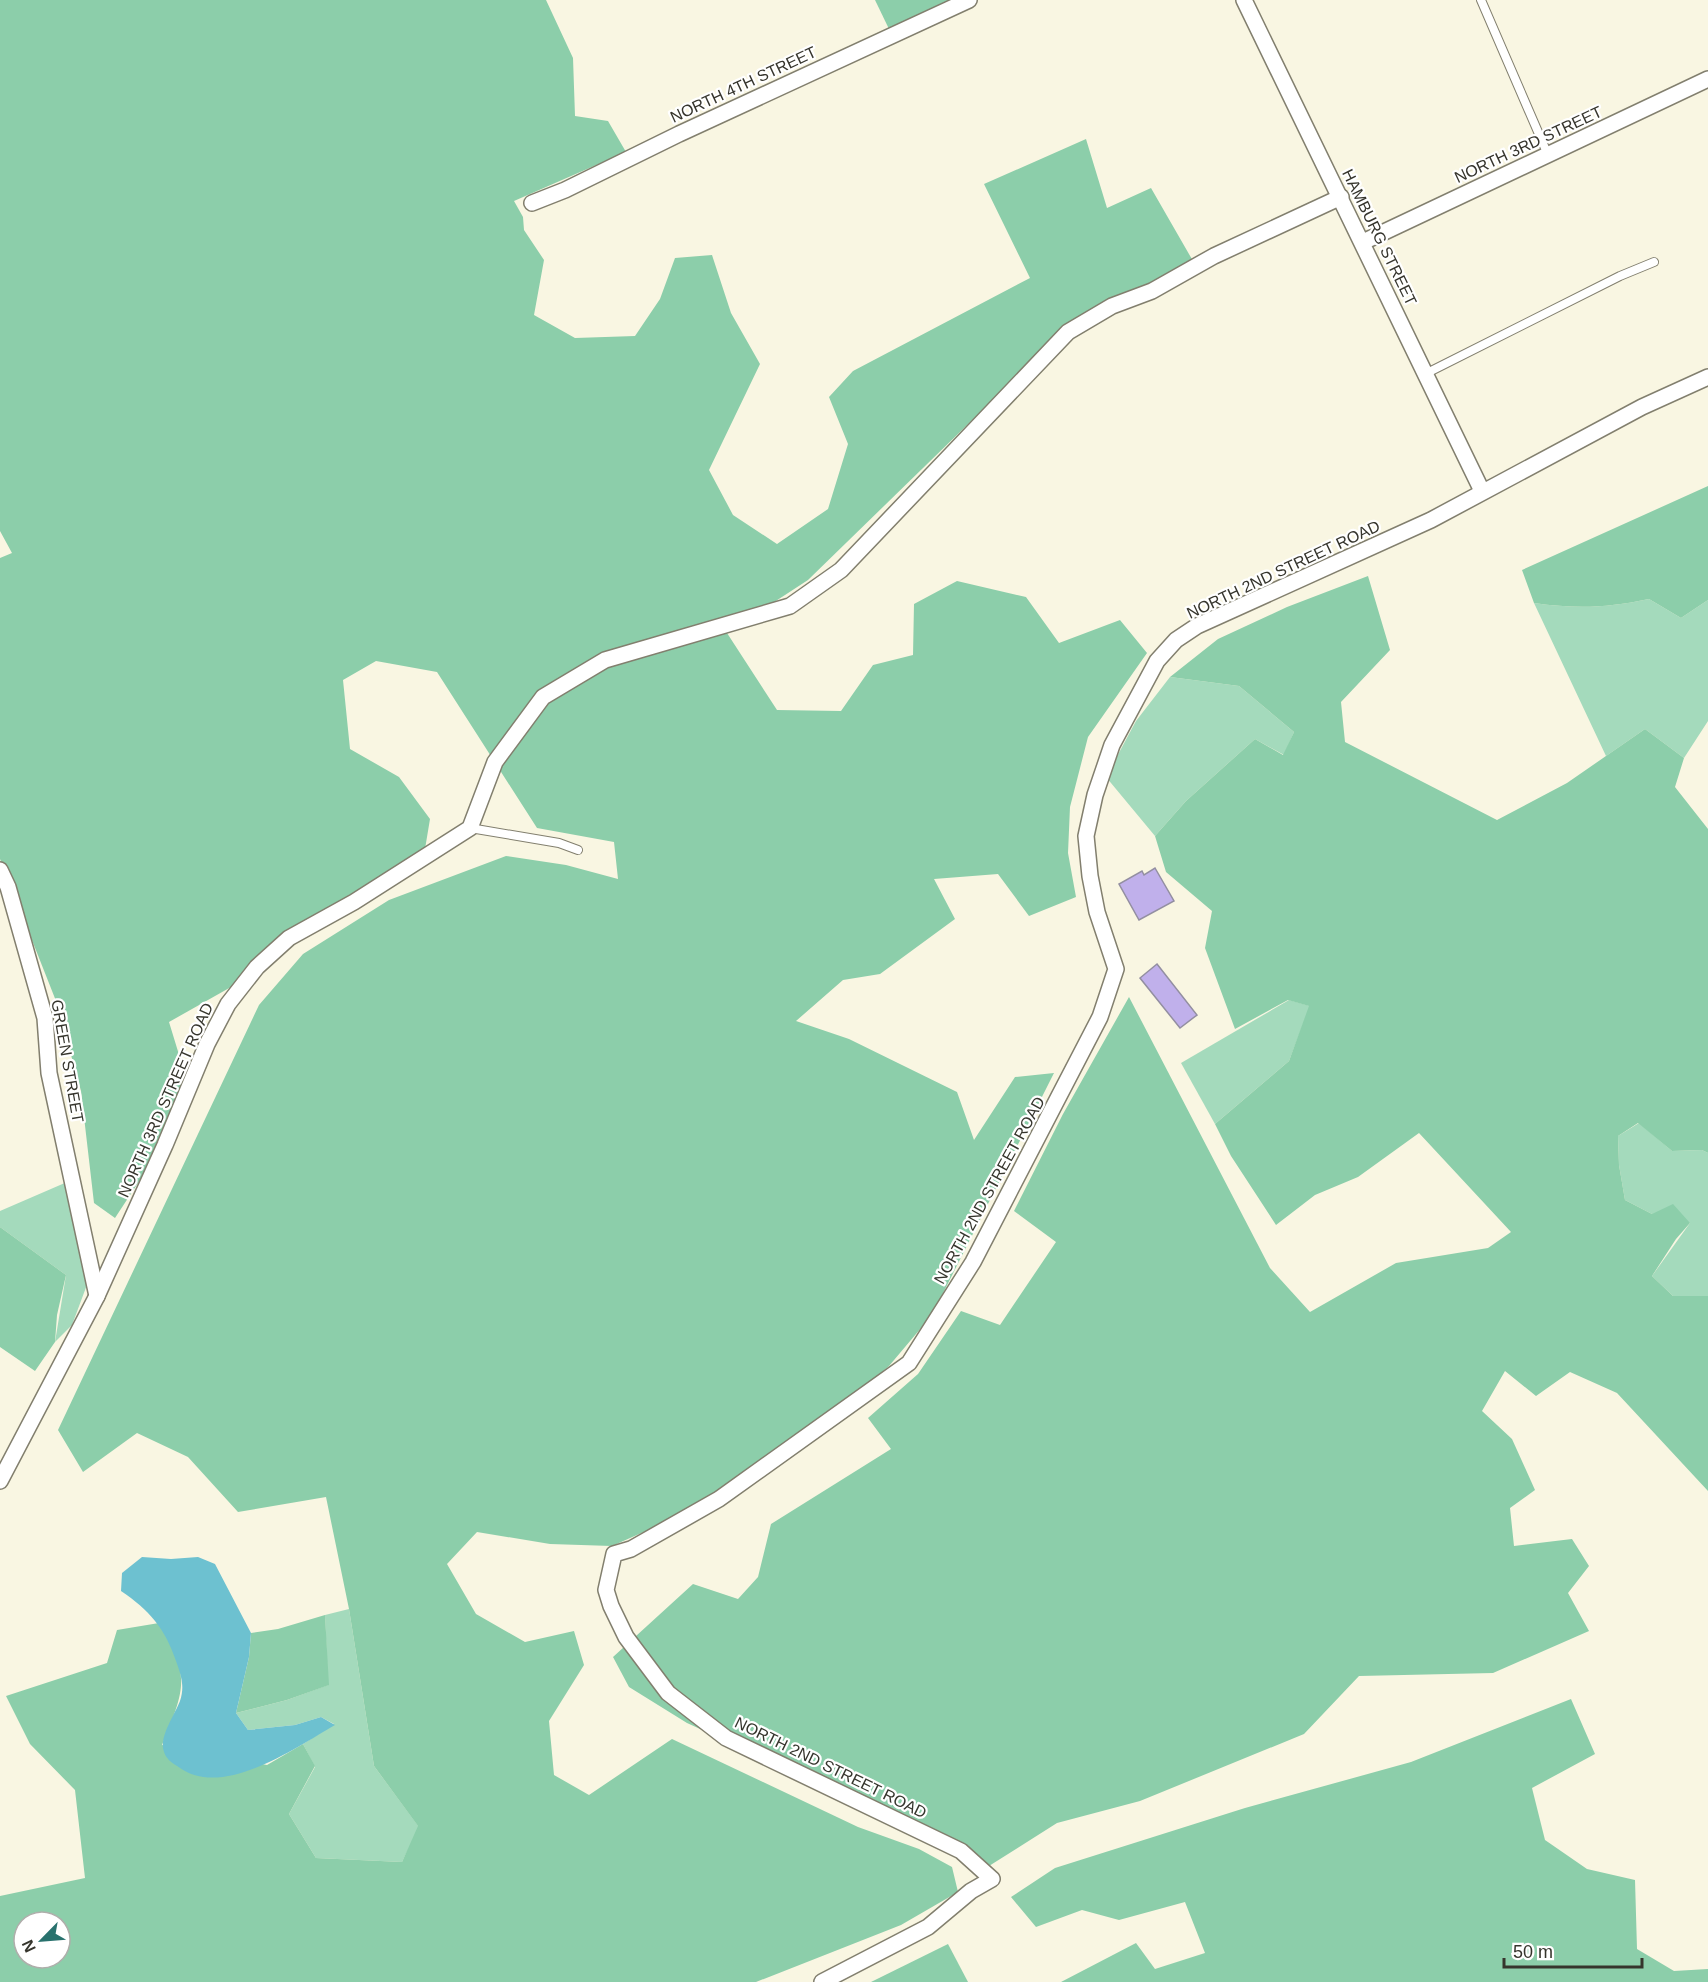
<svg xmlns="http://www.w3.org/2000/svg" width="1708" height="1982" viewBox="0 0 1708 1982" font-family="Helvetica,sans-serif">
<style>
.green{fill:#a4dabc}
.forest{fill:#8cceaa;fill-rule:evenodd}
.water{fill:#6dc1d0}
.building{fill:#c0b0eb;stroke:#938fa1;stroke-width:1.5}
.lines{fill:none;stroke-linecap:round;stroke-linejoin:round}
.lane-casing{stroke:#827f6e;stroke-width:10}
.street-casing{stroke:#827f6e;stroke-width:18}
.lane{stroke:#fff;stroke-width:8}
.street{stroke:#fff;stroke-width:15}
.labels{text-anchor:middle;stroke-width:4.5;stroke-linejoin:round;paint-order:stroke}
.street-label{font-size:16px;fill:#36352d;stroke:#fff}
</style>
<rect width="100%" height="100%" fill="#f9f6e2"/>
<g class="green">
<path d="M1649,599L1681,618L1708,600V721L1684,758L1645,729L1606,756L1534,603C1576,609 1607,608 1649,599Z"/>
<path d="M1170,677L1239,686L1294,732L1284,755L1255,739L1186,801L1155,836L1106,777L1136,721Z"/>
<path d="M1289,1000L1310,1006L1289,1061L1215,1124L1181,1063Z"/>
<path d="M1639,1123L1672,1151L1702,1150L1708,1153V1296H1673L1652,1276L1690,1223L1652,1214L1625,1200L1619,1165L1618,1136Z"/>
<path d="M74,1179L91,1274L72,1325L55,1342L66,1275L0,1227V1211Z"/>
<path d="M349,1609L374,1766L419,1827L402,1862L316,1858L289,1814L315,1767L303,1744L334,1724L321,1717L295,1725L248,1730L236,1713L287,1700L328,1685L325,1615Z"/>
</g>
<g class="forest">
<path d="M0,0H546L573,58L575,116L608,121L626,152L514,201L523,217L524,230L544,260L534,315L575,338L635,336L660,299L675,258L712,255L731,313L760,364L709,470L733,515L777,544L828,509L848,444L829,397L853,371L1030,278L984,184L1086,139L1107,208L1151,188L1193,261L1038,356L808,580L727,633L777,710L841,711L873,665L913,655L914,604L957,581L1026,597L1059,643L1120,620L1147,653L1088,737L1070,807L1068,853L1076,897L1029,916L998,874L934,879L955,919L880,974L843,980L796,1021L849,1039L957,1092L974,1140L1015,1077L1054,1073L932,1315L889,1366L819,1426L707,1504L612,1546L550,1544L477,1532L447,1564L476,1614L525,1642L574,1631L584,1665L549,1721L554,1775L589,1795L672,1739L858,1827L919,1849L952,1867L958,1892L901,1925L756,1982H0V1896L85,1878L75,1790L30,1744L6,1696L107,1663L117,1630L159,1623C192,1676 184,1691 162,1745L267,1765L303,1744L315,1766L289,1814L316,1858L402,1862L418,1826L374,1766L349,1609L326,1497L238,1512L188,1457L137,1433L83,1472L58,1430L259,1005L303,954L389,900L506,856L566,865L618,879L614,842L537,828L437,672L376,661L343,680L350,749L399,777L430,819L424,855L324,910L258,955L231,987L169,1022L184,1071L176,1125L115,1218L94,1203L81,1091L56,1001L0,859V558L12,553L0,531ZM24,1922H60V1958H24Z"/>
<path d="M875,0H951L889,29Z"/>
<path d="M1708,486V600L1681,618L1649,599C1607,608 1576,609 1534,603L1522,570Z"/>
<path d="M1368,576L1390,650L1341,702L1345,742L1497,820L1567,783L1645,729L1684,758L1675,787L1708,829V1153L1702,1150L1672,1151L1638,1123L1618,1136L1619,1165L1625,1200L1652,1214L1673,1204L1690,1223L1676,1239L1652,1276L1673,1296H1708V1491L1617,1393L1570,1372L1536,1396L1505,1371L1482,1411L1512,1439L1535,1490L1510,1508L1514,1546L1572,1539L1589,1566L1568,1593L1589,1631L1493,1673L1359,1676L1304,1734L1140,1801L1057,1823L989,1866L931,1829L808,1778L687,1723L629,1687L613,1657L693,1584L738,1599L758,1577L771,1524L891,1449L868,1418L918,1374L961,1311L1000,1325L1056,1242L1014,1211L1063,1114L1129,997L1270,1268L1310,1312L1396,1263L1488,1248L1511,1232L1419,1133L1358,1177L1315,1195L1276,1225L1231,1156L1215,1124L1289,1061L1309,1006L1288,1000L1235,1029L1205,948L1212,911L1166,872L1155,836L1186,801L1255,739L1283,755L1294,732L1239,686L1170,677L1218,639L1287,607Z"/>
<path d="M0,1227L66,1275L57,1315L55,1342L35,1371L0,1347Z"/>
<path d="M325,1615L329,1685L287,1700L236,1713L249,1657L251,1633L278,1629Z"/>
<path d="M1571,1699L1595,1754L1532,1788L1545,1840L1587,1869L1635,1880L1637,1949L1674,1971L1708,1969V1982H1061L1136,1943L1155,1969L1205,1953L1185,1902L1119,1920L1082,1910L1036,1927L1011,1897L1055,1868L1245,1808L1411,1762Z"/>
<path d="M948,1944L968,1982H871Z"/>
</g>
<path class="water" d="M142,1557L171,1559L198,1557L215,1564L251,1633L249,1657L236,1713L248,1730L295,1725L321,1717L335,1725C297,1747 223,1799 180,1768C171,1762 165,1759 163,1748C161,1734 175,1714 180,1701C185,1686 181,1675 176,1661C165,1628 149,1610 121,1591L122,1573Z"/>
<g class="building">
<path d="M1155,868L1174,901L1139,920L1119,884L1142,871L1144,875Z"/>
<path d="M1157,964L1197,1015L1180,1028L1140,978Z"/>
</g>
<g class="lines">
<g class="lane-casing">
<g id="lane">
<path d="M1481,0L1548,155"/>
<path d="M1425,374L1620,276L1654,262"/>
<path d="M470,828L559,843L578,850"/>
</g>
</g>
<g class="street-casing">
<g id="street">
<path d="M1244,0L1482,491"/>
<path d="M532,203L565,190L679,134L969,0"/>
<path d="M1363,242L1708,79"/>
<path d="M0,870L8,887L45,1018L49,1073L97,1296"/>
<path d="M0,1481L97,1296L165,1145L207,1044L228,1004L257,967L289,938L354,902L470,828L495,762L543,697L605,660L790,606L841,570L1068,332L1112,306L1152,291L1214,256L1341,197"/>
<path d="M822,1982L928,1927L971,1891L992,1879L961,1851L726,1738L668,1693L626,1637L611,1606L606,1590L614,1554L631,1549L719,1499L909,1363L973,1262L1100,1017L1116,969L1097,912L1090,876L1086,836L1095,795L1112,745L1157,661L1176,640L1197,626L1431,520L1642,407L1708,377"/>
</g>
</g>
<use href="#lane" class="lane"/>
<use href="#street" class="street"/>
</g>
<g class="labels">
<g class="street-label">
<text transform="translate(743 84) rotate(-25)" y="6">NORTH 4TH STREET</text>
<text transform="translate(1528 144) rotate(-25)" y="6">NORTH 3RD STREET</text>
<text transform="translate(1380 237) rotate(64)" y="6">HAMBURG STREET</text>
<text transform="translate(1283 569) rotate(-25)" y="6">NORTH 2ND STREET ROAD</text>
<text transform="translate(68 1061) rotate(80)" y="6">GREEN STREET</text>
<text transform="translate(165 1100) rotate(-66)" y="6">NORTH 3RD STREET ROAD</text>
<text transform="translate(989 1190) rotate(-61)" y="6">NORTH 2ND STREET ROAD</text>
<text transform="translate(831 1767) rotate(26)" y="6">NORTH 2ND STREET ROAD</text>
</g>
</g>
<g transform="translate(42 1940) rotate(245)"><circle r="28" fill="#ffffff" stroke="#afaeab" stroke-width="1.5"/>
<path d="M0-4.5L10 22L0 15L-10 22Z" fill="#29726e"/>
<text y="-9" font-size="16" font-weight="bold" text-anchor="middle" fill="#36352d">N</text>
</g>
<path d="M1504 1958v9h138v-9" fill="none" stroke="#36352d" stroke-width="3"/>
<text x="1513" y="1958" font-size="18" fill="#36352d" stroke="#ffffff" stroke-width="4.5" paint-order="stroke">50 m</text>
</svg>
